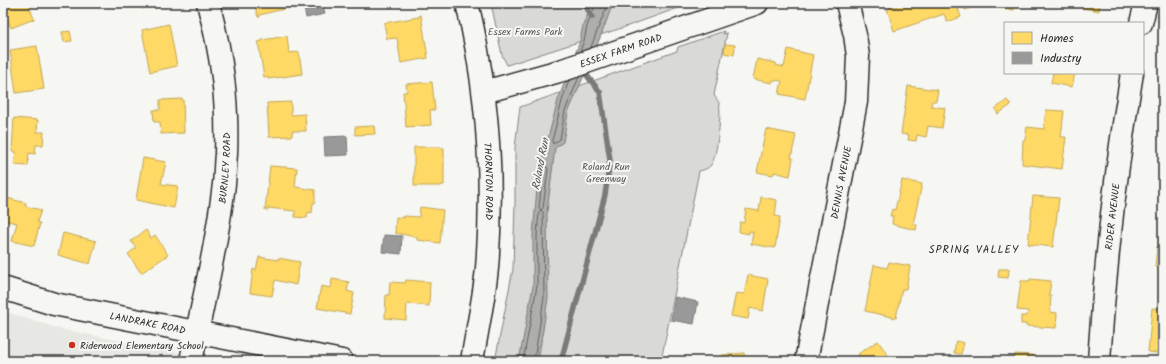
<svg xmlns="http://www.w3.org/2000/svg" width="1166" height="364" viewBox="0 0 1166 364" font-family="Kalam,sans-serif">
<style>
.built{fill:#e7e7e3}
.green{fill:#d9d9d5;stroke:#828280}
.water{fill:#aeaeab;stroke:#7a7a78}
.homes{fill:#ffd966;stroke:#bfa554}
.industry{fill:#999;stroke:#787878}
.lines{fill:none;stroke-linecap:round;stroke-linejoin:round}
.shore{stroke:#5f5f5e;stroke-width:1}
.stream{stroke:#7a7a78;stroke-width:5.5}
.minor-casing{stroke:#2b2b2b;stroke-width:25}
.minor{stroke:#f6f6f2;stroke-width:22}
.poi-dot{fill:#c8321e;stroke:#f6f6f2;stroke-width:1.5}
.labels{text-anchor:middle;stroke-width:4;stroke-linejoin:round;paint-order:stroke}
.park-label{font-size:10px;fill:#565656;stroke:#f6f6f2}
.street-label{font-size:10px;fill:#2b2b2b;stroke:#f6f6f2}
.poi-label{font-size:10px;fill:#2b2b2b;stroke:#f6f6f2;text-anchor:start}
.water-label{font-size:11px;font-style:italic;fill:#525251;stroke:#f6f6f2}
.neighbourhood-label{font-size:11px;letter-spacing:1px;fill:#2b2b2b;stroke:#f6f6f2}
</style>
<rect width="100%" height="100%" fill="#f6f6f2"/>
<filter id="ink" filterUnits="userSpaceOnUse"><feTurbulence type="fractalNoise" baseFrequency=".025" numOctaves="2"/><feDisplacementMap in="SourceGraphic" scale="8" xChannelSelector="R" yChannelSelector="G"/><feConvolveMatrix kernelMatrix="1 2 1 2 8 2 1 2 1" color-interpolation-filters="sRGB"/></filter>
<g filter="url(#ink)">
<path class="built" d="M3,311L60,329L222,361H3Z"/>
<g class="green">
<path d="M491,3H692L628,26L507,65L502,55Z"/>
<path d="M724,31L723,34L727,33L714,95C716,98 718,101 719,103C722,111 717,156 712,163C710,168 704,170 699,171L661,361H495L513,269L515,203V147L520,107L677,51L678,47Z"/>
</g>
<path class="water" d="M593,3H613L602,33L568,113L563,142L555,148L547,212L548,298L538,361H519L533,286V235L538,176L558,100L580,41L583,25Z"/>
<g class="homes">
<path d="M3,3H28L34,19L11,28L5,14L3,15Z"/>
<path d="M140,3H160L142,9Z"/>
<path d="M254,3H282L284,9L259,15L260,17H258Z"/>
<path d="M334,3H340V6L335,7Z"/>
<path d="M905,3H975L976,6L965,10L964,7L958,9L961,17L947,22L944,14L894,31L887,9Z"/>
<path d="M1003,3H1016L1014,10L1002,8Z"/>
<path d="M1055,3H1100L1099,11Z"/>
<path d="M421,15L428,58L401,63L397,38L387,39L384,23L419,17V16Z"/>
<path d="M169,24L177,66L150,72L142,30Z"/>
<path d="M70,31L72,41L64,42L62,32Z"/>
<path d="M287,36L289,53L299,52L302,74L268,79L267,77H264L258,42L262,41V40Z"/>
<path d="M725,44L735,45L734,55L724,53Z"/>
<path d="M37,46L44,89L16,93L10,50Z"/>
<path d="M788,49L813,55L805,99L779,94L782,81L773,80L772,83L753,79L757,59L776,63V65L784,67Z"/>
<path d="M1053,73H1075L1072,87L1051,83Z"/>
<path d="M432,82L435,110H430L431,125L406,127L403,92H407L406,84Z"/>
<path d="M908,86L938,90L936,101H932L931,106L945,108L942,128L928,126L926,137L917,135L916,141L908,140L909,135L901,134Z"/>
<path d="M183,99L184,133L161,134L160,122H154L153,110H160V100Z"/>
<path d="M1007,100L1011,105L998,114L995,109Z"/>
<path d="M291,102V115L305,114L306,131H292V136L269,137L267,103Z"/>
<path d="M1046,110L1064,111L1061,137H1066L1062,169L1022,164L1023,140H1025L1027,127L1044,129Z"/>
<path d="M14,118L38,120L37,132H44L43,145H36L35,154L29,153L28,166L14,165L16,152L12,151Z"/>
<path d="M374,126L375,134L355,135V127Z"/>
<path d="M766,129L796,135L791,158H793L790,176L774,172L773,175L757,172Z"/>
<path d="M414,147H441V148H444V185H441V186H414Z"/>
<path d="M143,158L166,162L161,184L178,186L174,208L136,200Z"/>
<path d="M270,166L297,168L295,187L315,190V203H313L312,213L308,212L307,218L295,217V211L268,208V210H265Z"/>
<path d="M1163,179V196H1161Z"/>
<path d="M902,180L922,184L913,224L917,225L916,230L892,224L893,216H890L892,209L895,210Z"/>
<path d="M1033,196L1059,198L1053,247L1028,244Z"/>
<path d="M3,197L26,203L25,206L41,210L37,222L40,223L34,246L12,241L17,223L3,220Z"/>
<path d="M761,197L777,200L775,216L780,217L775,248L751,244L753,232L749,231V234L739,232L740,222L744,223L746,209L759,211Z"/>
<path d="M420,207L443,210L440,243L417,240V237L395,233L396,217L404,218V216L419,217Z"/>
<path d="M1163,227V277L1159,276L1160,267H1155L1157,247H1161Z"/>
<path d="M146,230L151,238L155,235L168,255L141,273L128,254L136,248L131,241Z"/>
<path d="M63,233L96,241L90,264L58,255Z"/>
<path d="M259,257L278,260V258L300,262L296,285L275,280L272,296L250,293L253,269L256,270Z"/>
<path d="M889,262L910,266L906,289H902L896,318L865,311L874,265L887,268Z"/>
<path d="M999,269H1009L1008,278L998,277Z"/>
<path d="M748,275L768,279L763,311L750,308L748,319L731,316L736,293L744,294Z"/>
<path d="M332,279L349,282L347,291L354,293L350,314L317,308L321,286L331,288Z"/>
<path d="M1030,279L1051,281L1049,295H1051L1050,312L1057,313L1056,328L1026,326V324H1021V316H1027L1028,311L1017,310L1021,281H1030Z"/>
<path d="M406,280L430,282L429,306L407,304L406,320L385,318L386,295H389L390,282L405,283Z"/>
<path d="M1152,308L1163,309V354L1148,352Z"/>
<path d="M878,341L892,361H862L858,354Z"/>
<path d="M956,341L964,343L961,354L954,353Z"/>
<path d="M744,353L745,361H722V355Z"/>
<path d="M1015,354L1033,355V361H1007V360H1014Z"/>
</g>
<g class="industry">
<path d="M303,3H322L325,14L306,18Z"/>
<path d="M347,136L348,155L325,156L324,137Z"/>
<path d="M384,235L402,236L401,254L382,252Z"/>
<path d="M675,297L698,302L694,324L671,320Z"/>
</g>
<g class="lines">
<g class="shore">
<path d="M591,47L608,3"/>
<path d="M580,51L584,41L587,26L596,3"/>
<path d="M569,80L562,101L552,141L553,144L560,139L565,111L579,77"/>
<path d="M547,167L548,169L543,208L541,210L539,208L542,177L545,168Z"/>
<path d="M523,361L537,286V235L539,212L541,210L543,212L544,297L534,361"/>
</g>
<g class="stream">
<path d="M584,3L592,17"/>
<path d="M561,361L605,195L610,160L600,92L581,68"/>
</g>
<g class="minor-casing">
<g id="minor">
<path id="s1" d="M467,3C488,90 494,179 487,268C484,299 477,330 472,361"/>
<path d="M1141,23L1146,3"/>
<path id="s2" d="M484,92L563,70L757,3"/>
<path id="s3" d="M3,288L54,304L342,361"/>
<path id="s4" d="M191,361C203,302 217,244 224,184C225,174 225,164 226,154C228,100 222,55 208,3"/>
<path id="s5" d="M806,361L856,102L858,56L855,35L847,3"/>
<path id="s6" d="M1099,361C1105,265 1116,168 1132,73"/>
</g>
</g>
<use href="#minor" class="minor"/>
</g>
</g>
<circle class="poi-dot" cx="72" cy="345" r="4"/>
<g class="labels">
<g class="park-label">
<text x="525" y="35">Essex Farms Park</text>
<text x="606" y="170">Roland Run<tspan x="606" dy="12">Greenway</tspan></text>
</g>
<g class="street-label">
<text dy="4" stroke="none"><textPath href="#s2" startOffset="143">ESSEX FARM ROAD</textPath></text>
<text dy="4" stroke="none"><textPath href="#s4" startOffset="196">BURNLEY ROAD</textPath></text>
<text dy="4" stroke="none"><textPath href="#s1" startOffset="180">THORNTON ROAD</textPath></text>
<text dy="4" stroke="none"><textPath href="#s5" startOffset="182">DENNIS AVENUE</textPath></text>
<text dy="4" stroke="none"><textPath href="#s6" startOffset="145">RIDER AVENUE</textPath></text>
<text dy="4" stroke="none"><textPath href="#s3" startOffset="149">LANDRAKE ROAD</textPath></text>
</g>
<g class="poi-label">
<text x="80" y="349">Riderwood Elementary School</text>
</g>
<g class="water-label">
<text transform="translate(540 164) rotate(-79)" y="4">Roland Run</text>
</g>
<g class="neighbourhood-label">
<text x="974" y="253">SPRING VALLEY</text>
</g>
</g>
<rect width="1166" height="364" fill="none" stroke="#f6f6f2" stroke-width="16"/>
<rect x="8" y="8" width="1150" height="348" fill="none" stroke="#2b2b2b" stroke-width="1.5" filter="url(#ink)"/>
<rect x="1004" y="22" width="140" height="52" fill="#f6f6f2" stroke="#a5a5a2"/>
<rect x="1012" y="32" width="20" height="12" fill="#ffd966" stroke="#a5a5a2"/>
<text x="1040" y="42" font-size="12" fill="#2b2b2b">Homes</text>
<rect x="1012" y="52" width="20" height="12" fill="#999999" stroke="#a5a5a2"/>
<text x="1040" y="62" font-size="12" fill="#2b2b2b">Industry</text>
</svg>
